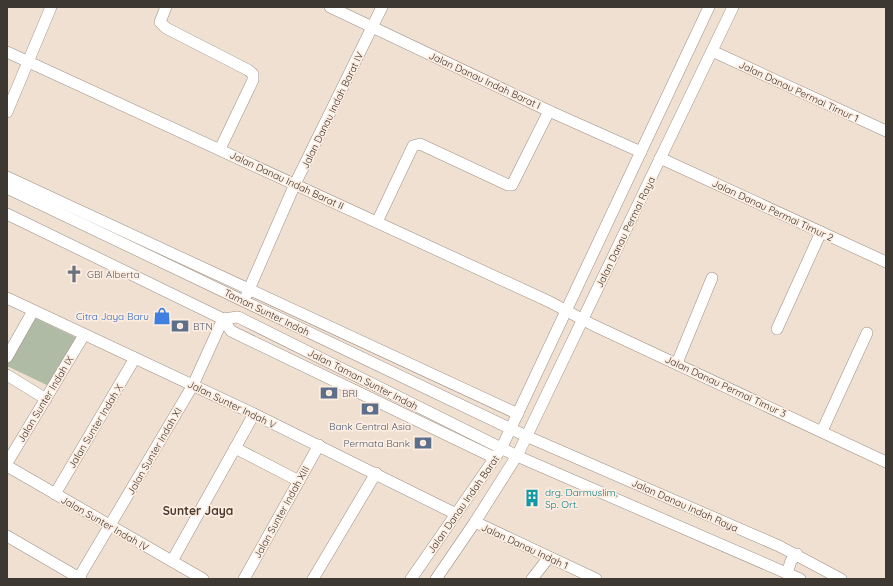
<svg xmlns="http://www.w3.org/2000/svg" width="893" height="586" viewBox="0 0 893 586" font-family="Quicksand,sans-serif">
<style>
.green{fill:#afbba5}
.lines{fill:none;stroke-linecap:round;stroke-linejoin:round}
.minor-casing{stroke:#9e9084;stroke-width:12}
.minor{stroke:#fff;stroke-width:11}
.labels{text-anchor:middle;stroke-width:3.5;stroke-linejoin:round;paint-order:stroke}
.street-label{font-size:10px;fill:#3e3833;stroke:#fdede0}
.worship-label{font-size:10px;fill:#5b616d;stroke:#fdede0;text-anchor:start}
.shop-label{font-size:10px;fill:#366cbe;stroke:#fdede0;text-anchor:end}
.service-label{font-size:10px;fill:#4e5e75;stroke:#fdede0;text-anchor:start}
.culture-label{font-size:10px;fill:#0d838f;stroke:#fdede0;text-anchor:start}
.quarter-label{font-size:12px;font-weight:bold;fill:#473b30;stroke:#fdede0}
</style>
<rect width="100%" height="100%" fill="#efe0d2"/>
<path class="green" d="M33,317L79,339L51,387L7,366V363Z"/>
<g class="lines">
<g class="minor-casing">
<g id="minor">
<path d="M166,7L160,22L166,28L248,70L253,74V80L220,149"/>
<path d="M330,7L549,111L641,152"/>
<path d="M712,51L886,131"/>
<path d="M7,52L550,302L593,325L886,462"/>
<path d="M7,112L51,7"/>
<path d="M660,158L886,262"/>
<path d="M7,177L518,414"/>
<path d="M7,188L526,436L779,546L841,579"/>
<path d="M7,214L223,319L231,331L495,458"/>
<path d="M377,222L413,146L420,144L508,185H512L549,111"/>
<path d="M247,294L295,184L382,7"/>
<path d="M7,298L254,414L456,514"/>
<path d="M223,319L238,317L517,456L800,579"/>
<path d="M777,329L821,232"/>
<path d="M7,357L33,311"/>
<path d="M677,363L712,278"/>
<path d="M7,375L46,399"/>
<path d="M822,431L867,333"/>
<path d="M235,448L299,481"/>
<path d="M7,463L84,335"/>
<path d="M7,466L203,579"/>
<path d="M55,494L135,358"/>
<path d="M475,522L596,579"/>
<path d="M7,536L81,579"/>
<path d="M172,561L254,414"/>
<path d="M787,573L791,561L797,554"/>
<path d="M78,579L193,385L223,319"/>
<path d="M244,579L319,445"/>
<path d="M313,579L376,473"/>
<path d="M411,579L501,449L709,7"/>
<path d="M436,579L475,522L518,454L733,7"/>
<path d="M532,579L549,557"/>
</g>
</g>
<use href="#minor" class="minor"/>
</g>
<defs>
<g id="church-bare" transform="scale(1.38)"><path d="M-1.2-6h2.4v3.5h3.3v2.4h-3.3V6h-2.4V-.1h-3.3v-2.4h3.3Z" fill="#6b7280" stroke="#fdede0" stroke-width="2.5" paint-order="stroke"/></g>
<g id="shop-bare" transform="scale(1.38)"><path d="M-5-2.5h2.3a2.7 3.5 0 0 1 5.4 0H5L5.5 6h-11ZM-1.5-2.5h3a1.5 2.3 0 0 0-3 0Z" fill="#3f7fe0" stroke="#fdede0" stroke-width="2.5" paint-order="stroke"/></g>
<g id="bank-bare" transform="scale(1.38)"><path d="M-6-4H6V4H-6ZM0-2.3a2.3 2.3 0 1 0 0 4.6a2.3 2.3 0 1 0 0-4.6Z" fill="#5c6f8a" stroke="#fdede0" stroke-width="2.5" paint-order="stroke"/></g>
<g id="building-bare" transform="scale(1.38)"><path d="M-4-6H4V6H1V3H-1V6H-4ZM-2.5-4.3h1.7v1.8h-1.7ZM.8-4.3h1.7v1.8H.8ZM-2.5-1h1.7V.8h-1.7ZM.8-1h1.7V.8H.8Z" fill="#0f9aa8" stroke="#fdede0" stroke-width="2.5" paint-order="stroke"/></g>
</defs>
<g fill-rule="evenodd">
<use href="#church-bare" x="74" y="274"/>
<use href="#shop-bare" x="162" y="316"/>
<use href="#bank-bare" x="180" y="326"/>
<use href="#bank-bare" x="329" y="393"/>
<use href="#bank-bare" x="370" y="409"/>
<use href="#bank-bare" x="423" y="443"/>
<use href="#building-bare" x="532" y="498"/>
</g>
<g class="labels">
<g class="street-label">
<text transform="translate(485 80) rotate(25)" y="4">Jalan Danau Indah Barat I</text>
<text transform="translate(799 91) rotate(25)" y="4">Jalan Danau Permai Timur 1</text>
<text transform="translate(332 110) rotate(-64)" y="4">Jalan Danau Indah Barat IV</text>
<text transform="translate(287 180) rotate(25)" y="4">Jalan Danau Indah Barat II</text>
<text transform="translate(773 210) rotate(25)" y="4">Jalan Danau Permai Timur 2</text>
<text transform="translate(625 232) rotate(-64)" y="4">Jalan Danau Permai Raya</text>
<text transform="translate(267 312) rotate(26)" y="4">Taman Sunter Indah</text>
<text transform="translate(363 379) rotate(27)" y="4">Jalan Taman Sunter Indah</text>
<text transform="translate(726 386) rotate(25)" y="4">Jalan Danau Permai Timur 3</text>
<text transform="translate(45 399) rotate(-59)" y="4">Jalan Sunter Indah IX</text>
<text transform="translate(232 404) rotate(26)" y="4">Jalan Sunter Indah V</text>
<text transform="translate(95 426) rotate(-59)" y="4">Jalan Sunter Indah X</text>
<text transform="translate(154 451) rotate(-60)" y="4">Jalan Sunter Indah XI</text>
<text transform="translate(463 504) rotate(-55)" y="4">Jalan Danau Indah Barat</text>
<text transform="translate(685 505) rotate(24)" y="4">Jalan Danau Indah Raya</text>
<text transform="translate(281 512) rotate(-61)" y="4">Jalan Sunter Indah XIII</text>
<text transform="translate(105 523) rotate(30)" y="4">Jalan Sunter Indah IV</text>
<text transform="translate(525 546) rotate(25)" y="4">Jalan Danau Indah 1</text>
</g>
<g class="worship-label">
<text x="87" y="278">GBI Alberta</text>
</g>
<g class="shop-label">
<text x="149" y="320">Citra Jaya Baru</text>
</g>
<g class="service-label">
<text x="193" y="330">BTN</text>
<text x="342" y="397">BRI</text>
<text x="370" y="430" text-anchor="middle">Bank Central Asia</text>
<text x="410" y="447" text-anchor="end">Permata Bank</text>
</g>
<g class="culture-label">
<text x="545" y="496">drg. Darmuslim,<tspan x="545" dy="12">Sp. Ort.</tspan></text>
</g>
<g class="quarter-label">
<text x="198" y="515">Sunter Jaya</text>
</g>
</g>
<rect width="893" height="586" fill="none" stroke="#3e3833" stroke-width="16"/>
</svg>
